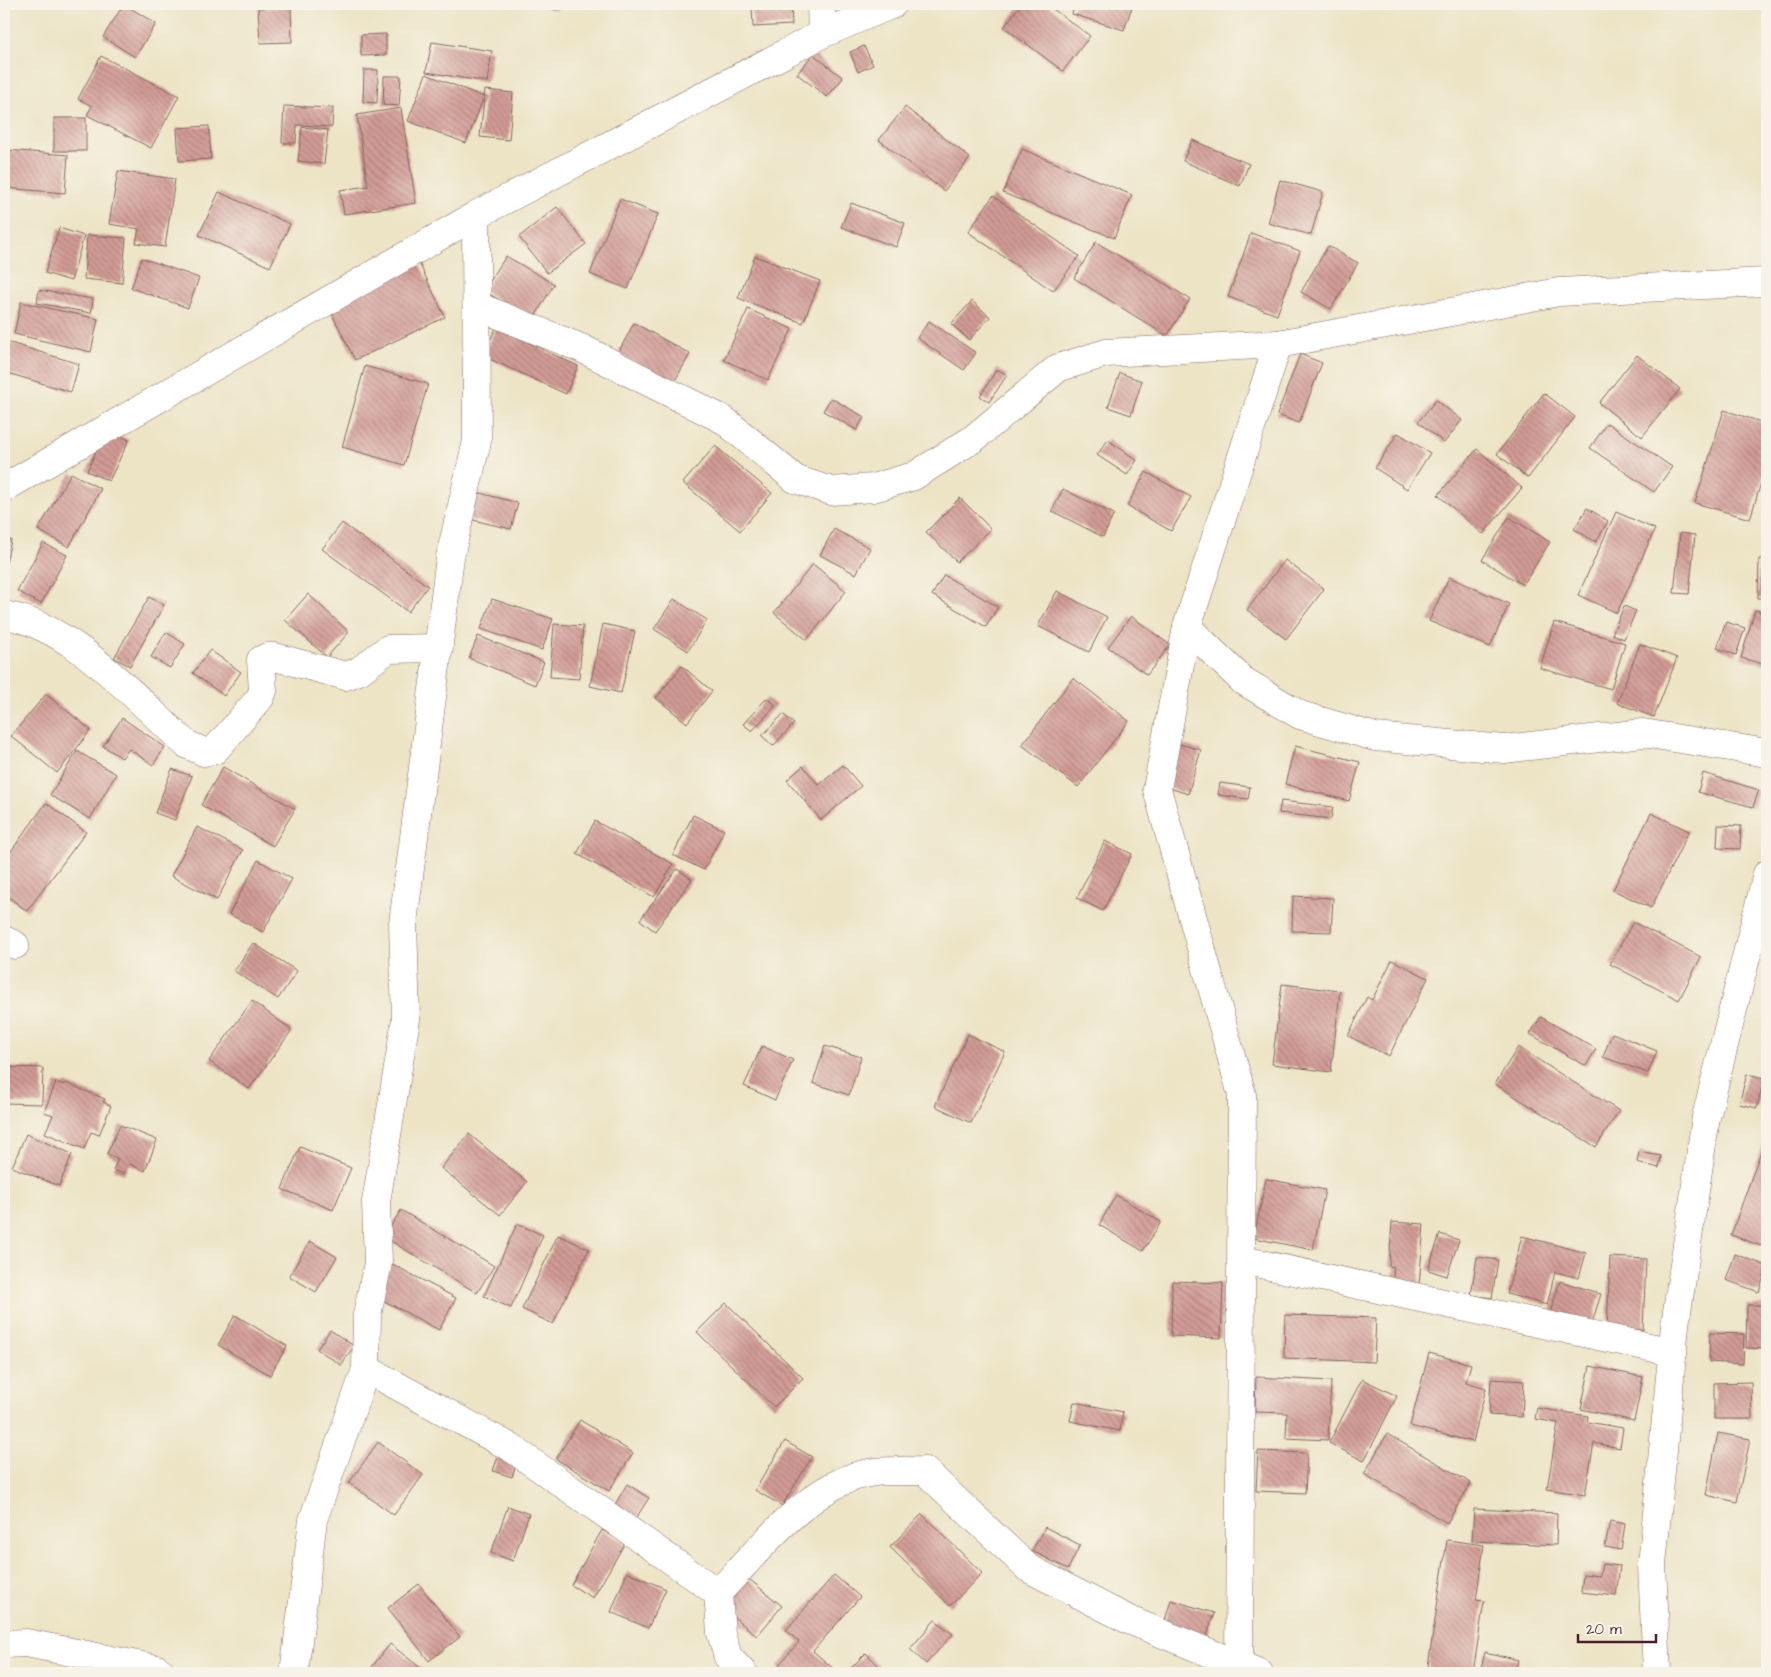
<svg xmlns="http://www.w3.org/2000/svg" width="1771" height="1677" viewBox="0 0 1771 1677" font-family="'Architects Daughter',sans-serif">
<style>
.building{fill:url(#building-back-hatch)}
.lines{fill:none;stroke-linecap:round;stroke-linejoin:round}
.minor-casing{stroke:#836461;stroke-width:29}
.minor{stroke:#fff;stroke-width:28}
</style>
<defs>
<pattern id="building-back-hatch" width="6" height="6" patternUnits="userSpaceOnUse" patternTransform="scale(1.25)"><rect width="6" height="6" fill="#d29b95"/><path d="M-1 5l2 2M0 0l6 6M5-1l2 2" fill="none" stroke="#ac7e7a"/></pattern>
</defs>
<rect width="100%" height="100%" fill="#f7f3e8"/>
<filter id="ink" filterUnits="userSpaceOnUse"><feTurbulence type="fractalNoise" baseFrequency=".02" numOctaves="2"/><feDisplacementMap in="SourceGraphic" scale="10" xChannelSelector="R" yChannelSelector="G"/><feConvolveMatrix kernelMatrix="1 2 1 2 8 2 1 2 1" color-interpolation-filters="sRGB"/></filter>
<filter id="wash" filterUnits="userSpaceOnUse"><feTurbulence type="fractalNoise" baseFrequency=".0096" numOctaves="4" result="noise"/><feDisplacementMap in="SourceGraphic" scale="20" xChannelSelector="R" yChannelSelector="G"/><feGaussianBlur stdDeviation="1.12" result="paint"/><feColorMatrix in="noise" values="0 0 0 0 0 0 0 0 0 0 0 0 0 0 0 0 0 1.4 0 .05"/><feComposite in="paint" operator="in"/></filter>
<g filter="url(#wash)">
<rect width="100%" height="100%" fill="#ede4c6"/>
<g id="blocks">
<g class="building">
<path d="M124,4L156,24L135,57L103,37Z"/>
<path d="M536,4H558L557,10Z"/>
<path d="M752,4H791L792,25L753,27Z"/>
<path d="M1021,4H1046L1090,36L1063,71L1004,27Z"/>
<path d="M1075,4H1133L1124,30L1072,14Z"/>
<path d="M291,7L292,42L260,43L258,8Z"/>
<path d="M386,34V55L361,56V35Z"/>
<path d="M432,42L492,51L487,82L426,72Z"/>
<path d="M864,46L873,65L858,72L850,52Z"/>
<path d="M813,54L843,78L827,97L797,74Z"/>
<path d="M101,56L179,96L151,148L87,115L92,106L78,99Z"/>
<path d="M364,70H378L377,103L363,102Z"/>
<path d="M426,74L484,97L466,143L408,121Z"/>
<path d="M384,76H401L399,106L383,105Z"/>
<path d="M485,90L513,93L509,140L480,137Z"/>
<path d="M284,106L333,108L332,127L297,125L296,143H282Z"/>
<path d="M905,107L970,158L944,191L879,140Z"/>
<path d="M401,108L416,203L344,214L340,190L368,186L357,115Z"/>
<rect x="54" y="118" width="32" height="33"/>
<path d="M209,126L211,159L179,161L177,128Z"/>
<path d="M302,127L328,130L324,164L298,161Z"/>
<path d="M1192,140L1249,164L1240,186L1183,161Z"/>
<path d="M1022,149L1132,195L1114,238L1003,193Z"/>
<path d="M6,150L68,155L65,193L4,188Z"/>
<path d="M118,171L175,179L165,247L136,243L139,229L109,224Z"/>
<path d="M1280,180L1323,192L1311,235L1268,223Z"/>
<path d="M219,192L290,224L270,267L199,235Z"/>
<path d="M993,196L1079,256L1053,291L968,232Z"/>
<path d="M620,199L658,214L628,289L590,274Z"/>
<path d="M851,203L905,223L896,247L841,227Z"/>
<path d="M557,207L586,244L547,273L519,237Z"/>
<path d="M59,228L84,236L71,281L45,273Z"/>
<path d="M1251,233L1300,251L1277,315L1228,297Z"/>
<path d="M87,235L126,238L122,283L84,279Z"/>
<path d="M1096,242L1190,299L1167,336L1074,278Z"/>
<path d="M1328,246L1358,263L1331,309L1301,292Z"/>
<path d="M506,256L554,284L533,320L484,291Z"/>
<path d="M755,256L820,281L803,323L738,298Z"/>
<path d="M142,258L199,278L188,308L131,288Z"/>
<path d="M419,263L445,317L355,360L328,306Z"/>
<path d="M39,290L93,299L91,313L37,303Z"/>
<path d="M972,301L990,317L969,340L951,324Z"/>
<path d="M21,302L98,319L91,352L14,334Z"/>
<path d="M748,309L792,329L768,380L724,360Z"/>
<path d="M929,321L976,353L964,370L917,338Z"/>
<path d="M634,323L690,354L673,384L618,353Z"/>
<path d="M496,328L578,366L566,394L483,356Z"/>
<path d="M4,341L79,364L71,392L4,372Z"/>
<path d="M1300,354L1322,363L1299,423L1277,415Z"/>
<path d="M1637,355L1680,389L1642,437L1599,403Z"/>
<path d="M365,366L428,384L404,465L342,447Z"/>
<path d="M997,369L1007,375L989,402L980,396Z"/>
<path d="M1120,373L1142,381L1131,415L1108,407Z"/>
<path d="M1544,393L1575,417L1528,478L1497,454Z"/>
<path d="M831,398L864,417L857,430L823,411Z"/>
<path d="M1436,400L1462,420L1444,443L1418,422Z"/>
<path d="M1724,410L1767,424V463L1750,519L1695,503Z"/>
<path d="M1607,423L1672,467L1654,492L1590,448Z"/>
<path d="M106,430L129,440L109,481L87,471Z"/>
<path d="M1398,433L1430,453L1407,489L1375,468Z"/>
<path d="M1108,440L1137,460L1127,475L1097,455Z"/>
<path d="M715,446L772,493L740,531L683,483Z"/>
<path d="M1477,449L1522,488L1483,534L1438,495Z"/>
<path d="M1146,472L1191,497L1171,531L1127,506Z"/>
<path d="M71,473L101,489L69,547L38,530Z"/>
<path d="M1063,489L1114,514L1103,537L1052,511Z"/>
<path d="M476,492L518,503L511,529L469,519Z"/>
<path d="M960,498L991,529L957,562L926,532Z"/>
<path d="M1587,508L1608,521L1596,542L1574,529Z"/>
<path d="M1616,512L1655,529L1617,613L1578,595Z"/>
<path d="M1509,517L1550,542L1523,585L1482,560Z"/>
<path d="M342,523L428,586L408,612L322,549Z"/>
<path d="M834,529L870,548L856,574L820,555Z"/>
<path d="M1680,533L1695,535L1689,594L1674,593Z"/>
<path d="M4,538L11,540L5,568H4Z"/>
<path d="M43,543L67,555L41,604L17,591Z"/>
<path d="M1759,559H1767V598H1758Z"/>
<path d="M1285,560L1324,589L1286,639L1247,610Z"/>
<path d="M813,564L846,591L807,640L774,613Z"/>
<path d="M944,575L998,607L986,627L932,595Z"/>
<path d="M1449,577L1509,604L1490,647L1429,621Z"/>
<path d="M1057,591L1107,617L1089,652L1038,626Z"/>
<path d="M308,594L349,632L327,657L285,620Z"/>
<path d="M149,597L164,605L130,666L114,658Z"/>
<path d="M492,599L553,619L542,650L481,629Z"/>
<path d="M674,599L707,620L688,651L654,629Z"/>
<path d="M1624,606L1636,611L1624,639L1612,634Z"/>
<path d="M1755,610L1767,613V665L1741,658Z"/>
<path d="M1131,616L1170,645L1147,675L1108,647Z"/>
<path d="M1554,622L1625,643L1611,689L1540,668Z"/>
<path d="M1726,622L1745,628L1736,655L1717,648Z"/>
<path d="M554,624L583,626L579,679L550,677Z"/>
<path d="M603,624L635,631L621,693L590,686Z"/>
<path d="M166,632L185,644L170,668L151,657Z"/>
<path d="M478,636L544,662L535,685L469,658Z"/>
<path d="M1640,644L1677,658L1654,717L1617,703Z"/>
<path d="M210,650L241,672L224,696L193,673Z"/>
<path d="M682,666L712,691L687,723L656,698Z"/>
<path d="M1073,678L1129,721L1078,787L1022,745Z"/>
<path d="M46,694L91,730L57,773L11,736Z"/>
<path d="M767,698L776,705L752,731L743,724Z"/>
<path d="M783,714L794,724L773,746L762,736Z"/>
<path d="M122,718L165,747L153,765L129,749L122,758L103,746Z"/>
<path d="M1176,743L1201,750L1188,794L1163,786Z"/>
<path d="M1295,746L1360,762L1349,801L1285,784Z"/>
<path d="M77,751L116,774L90,819L50,795Z"/>
<path d="M843,765L861,786L821,820L787,780L803,766L819,785Z"/>
<path d="M223,767L295,809L273,846L201,805Z"/>
<path d="M172,769L192,776L175,820L155,813Z"/>
<path d="M1703,773L1759,790L1753,807L1698,792Z"/>
<path d="M1220,783L1250,787L1248,799L1218,795Z"/>
<path d="M1281,801L1333,807L1331,819L1279,813Z"/>
<path d="M46,803L86,832L27,911L4,894V861Z"/>
<path d="M1651,813L1689,831L1651,908L1613,890Z"/>
<path d="M693,815L724,830L704,870L673,855Z"/>
<path d="M595,821L673,864L654,897L577,854Z"/>
<path d="M1718,825L1741,826L1740,849L1717,848Z"/>
<path d="M197,827L243,850L217,900L171,876Z"/>
<path d="M1105,841L1132,854L1103,911L1077,898Z"/>
<path d="M258,860L292,879L263,932L229,914Z"/>
<path d="M677,869L692,879L655,931L640,920Z"/>
<path d="M1293,896L1333,898L1331,932L1292,931Z"/>
<path d="M1633,922L1701,957L1679,1000L1610,964Z"/>
<path d="M253,943L297,971L278,999L234,971Z"/>
<path d="M1392,960L1428,978L1389,1056L1348,1036L1367,997L1372,1000Z"/>
<path d="M1282,984L1340,991L1331,1072L1272,1064Z"/>
<path d="M252,1001L292,1030L249,1089L209,1061Z"/>
<path d="M1541,1017L1596,1049L1586,1066L1530,1034Z"/>
<path d="M1612,1033L1657,1051L1648,1073L1603,1057Z"/>
<path d="M968,1034L1005,1052L971,1123L935,1106Z"/>
<path d="M762,1046L793,1060L775,1100L744,1086Z"/>
<path d="M825,1046L861,1057L849,1095L813,1083Z"/>
<path d="M1518,1047L1619,1111L1596,1147L1495,1084Z"/>
<path d="M4,1067L43,1068L42,1104L4,1103Z"/>
<path d="M1747,1074L1764,1078L1757,1108L1739,1104Z"/>
<path d="M56,1082L64,1085L66,1083L105,1099L103,1102L111,1106L99,1135L91,1132L84,1149L45,1133L53,1115L44,1112Z"/>
<path d="M120,1125L157,1140L145,1171L129,1164L124,1174L113,1170L118,1159L107,1154Z"/>
<path d="M26,1134L72,1154L59,1186L12,1167Z"/>
<path d="M469,1134L527,1182L500,1215L441,1168Z"/>
<path d="M1767,1134V1229L1761,1246L1731,1235Z"/>
<path d="M300,1147L351,1168L333,1210L282,1189Z"/>
<path d="M1639,1152L1661,1156L1659,1168L1637,1162Z"/>
<path d="M1266,1179L1325,1190L1313,1250L1254,1238Z"/>
<path d="M1116,1195L1161,1222L1143,1251L1099,1225Z"/>
<path d="M401,1210L494,1266L477,1293L384,1237Z"/>
<path d="M1392,1222L1424,1224L1419,1286L1392,1284L1394,1267L1389,1266Z"/>
<path d="M517,1224L543,1235L511,1308L484,1296Z"/>
<path d="M1440,1234L1459,1240L1447,1276L1428,1270Z"/>
<path d="M558,1235L589,1249L553,1324L522,1309Z"/>
<path d="M1522,1236L1586,1253L1579,1278L1555,1272L1547,1305L1507,1294Z"/>
<path d="M310,1241L337,1257L316,1292L289,1276Z"/>
<path d="M1735,1254L1767,1266L1759,1292L1726,1280Z"/>
<path d="M1477,1257L1498,1260L1492,1298L1471,1295Z"/>
<path d="M1610,1257L1646,1259L1643,1330L1607,1329Z"/>
<path d="M392,1264L456,1298L439,1330L375,1296Z"/>
<path d="M1172,1281L1223,1283L1221,1338L1171,1336Z"/>
<path d="M1560,1281L1601,1294L1591,1326L1550,1313Z"/>
<path d="M726,1303L803,1378L774,1407L697,1332Z"/>
<path d="M1747,1305H1767V1349L1746,1348Z"/>
<path d="M235,1315L287,1346L270,1375L218,1345Z"/>
<path d="M1285,1315L1376,1318L1374,1362L1284,1358Z"/>
<path d="M330,1330L354,1346L341,1365L317,1349Z"/>
<path d="M1710,1333L1744,1334L1743,1364L1709,1362Z"/>
<path d="M1429,1353L1471,1364L1466,1382L1486,1388L1473,1442L1410,1426Z"/>
<path d="M1590,1366L1643,1377L1634,1421L1581,1409Z"/>
<path d="M1256,1377L1331,1381L1328,1440L1286,1438L1287,1413L1255,1412Z"/>
<path d="M1362,1379L1397,1396L1364,1461L1329,1443Z"/>
<path d="M1491,1379L1524,1381L1522,1417L1489,1415Z"/>
<path d="M1751,1382L1752,1419H1714V1383Z"/>
<path d="M1074,1402L1123,1412L1120,1431L1070,1421Z"/>
<path d="M1537,1408L1588,1416L1587,1422L1623,1428L1620,1448L1594,1443L1585,1495L1547,1489L1558,1423L1535,1419Z"/>
<path d="M580,1420L633,1453L609,1491L556,1459Z"/>
<path d="M1718,1433L1750,1439L1737,1502L1706,1495Z"/>
<path d="M1387,1434L1471,1483L1447,1523L1364,1474Z"/>
<path d="M785,1441L812,1457L782,1506L755,1490Z"/>
<path d="M378,1442L423,1475L394,1515L349,1483Z"/>
<path d="M1258,1451L1307,1453L1305,1493L1256,1491Z"/>
<path d="M498,1456L517,1462L512,1477L493,1471Z"/>
<path d="M627,1484L649,1498L634,1521L613,1508Z"/>
<path d="M508,1506L529,1514L513,1561L491,1553Z"/>
<path d="M1474,1509L1557,1513L1556,1545L1472,1541Z"/>
<path d="M922,1514L982,1573L950,1606L890,1547Z"/>
<path d="M1610,1521L1625,1524L1621,1550L1605,1547Z"/>
<path d="M1045,1527L1080,1545L1068,1569L1032,1551Z"/>
<path d="M602,1530L625,1543L593,1598L571,1585Z"/>
<path d="M1447,1540L1484,1545L1476,1600L1484,1601L1473,1673H1427Z"/>
<path d="M1602,1564L1620,1566L1616,1596L1581,1592L1583,1574L1600,1576Z"/>
<path d="M627,1572L666,1589L648,1628L611,1612Z"/>
<path d="M834,1575L860,1597L813,1651L836,1671L834,1673H784L777,1667L799,1642L786,1630Z"/>
<path d="M749,1579L782,1606L757,1636L724,1609Z"/>
<path d="M419,1584L460,1637L429,1661L388,1608Z"/>
<path d="M1171,1600L1214,1613L1206,1639L1163,1627Z"/>
<path d="M935,1620L953,1634L926,1664L910,1649Z"/>
<path d="M390,1644L427,1673H367Z"/>
<path d="M1485,1652L1518,1660L1515,1673H1480Z"/>
<path d="M866,1653L886,1673H846Z"/>
<path d="M75,1660L102,1673H68Z"/>
</g>
</g>
</g>
<g filter="url(#ink)">
<use href="#blocks" fill-opacity="0" stroke="#836461" stroke-width="1"/>
<g class="lines">
<g class="minor-casing">
<g id="minor">
<path d="M821,4L822,34"/>
<path d="M477,306L581,348L724,420L795,479L831,491L873,488L914,476L973,439L1058,368L1106,353L1278,344L1559,292L1767,282"/>
<path d="M4,488L476,215L822,34L893,4"/>
<path d="M4,615C72,625 136,699 186,744L204,752L215,750L260,698L263,691L261,660L267,657H275L346,676L359,671L388,649L439,648"/>
<path d="M1187,627L1242,680L1300,715L1375,737L1504,749L1643,733L1767,753"/>
<path d="M4,940L15,945"/>
<path d="M1242,1260L1673,1352"/>
<path d="M366,1369L510,1447L718,1593"/>
<path d="M4,1644L26,1643L157,1669L162,1673"/>
<path d="M294,1673L313,1520L366,1369L367,1315L378,1263L376,1202L406,1019L403,923L450,557L477,441L476,215"/>
<path d="M743,1673L728,1657L721,1633L718,1593C756,1553 808,1486 864,1474C883,1469 906,1472 925,1471L1028,1568L1129,1620L1259,1673"/>
<path d="M1239,1673L1242,1095L1157,789L1187,627L1278,344"/>
<path d="M1657,1673L1652,1565L1675,1325L1706,1117L1767,874"/>
</g>
</g>
<use href="#minor" class="minor"/>
</g>
</g>
<rect width="1771" height="1677" fill="none" stroke="#f7f3e8" stroke-width="20"/>
<path d="M1578 1634v8h78v-8" fill="none" stroke="#4a1f2b" stroke-width="2.5"/>
<text x="1586" y="1634" font-size="15" fill="#4a1f2b" stroke="#f7f3e8" stroke-width="4" paint-order="stroke">20 m</text>
</svg>
